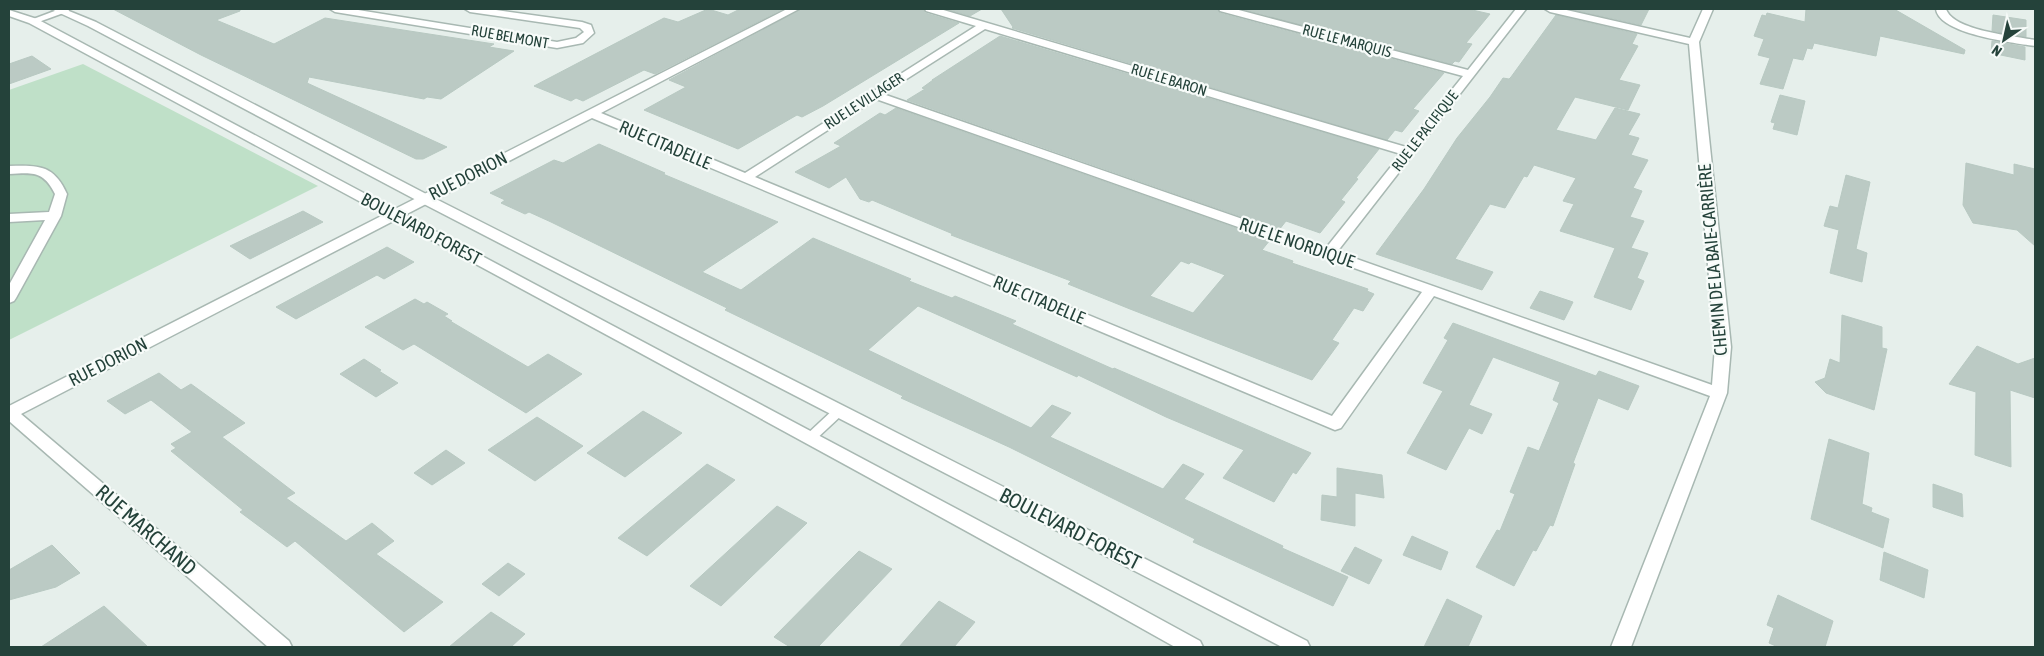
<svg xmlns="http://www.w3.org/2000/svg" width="2044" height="656" viewBox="0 0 2044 656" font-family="'Asap Condensed',sans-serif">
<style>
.green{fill:#bfe0c8}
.building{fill:#bbcac4;stroke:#b8c9c2;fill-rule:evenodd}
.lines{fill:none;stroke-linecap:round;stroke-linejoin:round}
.service-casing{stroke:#a8b8b2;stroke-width:3}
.minor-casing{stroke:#a8b8b2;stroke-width:3}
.tertiary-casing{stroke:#a8b8b2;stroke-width:3}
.service{fill:#fff;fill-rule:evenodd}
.minor{fill:#fff;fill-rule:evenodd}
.tertiary{fill:#fff;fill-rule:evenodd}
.labels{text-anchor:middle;stroke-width:4.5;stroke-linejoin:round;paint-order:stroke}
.far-street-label{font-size:15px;fill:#24423a;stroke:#f7fbf9}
.street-label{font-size:18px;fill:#24423a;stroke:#f7fbf9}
.near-street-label{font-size:21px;fill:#24423a;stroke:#f7fbf9}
</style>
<rect width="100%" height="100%" fill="#e6efeb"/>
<path class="green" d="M83,64L318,186L9,340V90Z"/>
<g class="building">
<path d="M113,9H240V11L216,20L274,44L325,18L494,44L489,47L514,51L441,99L427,97L424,99L309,77L307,83L447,147L423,159H416L201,55Z"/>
<path d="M708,9L728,15L740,9H783L655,74L644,70L583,101L576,98L571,101L534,86L664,18L678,22Z"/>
<path d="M801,9H923L925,13L959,23L823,106L802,117L797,115L738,149L644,110L686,87L669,80Z"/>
<path d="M946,9H982L970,16Z"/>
<path d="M1001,9H1217L1220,13L1444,73L1413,109L1419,111L1402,132L1395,130L1387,140L1012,28L1013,27Z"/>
<path d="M1241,9H1468L1490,14L1466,43L1472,44L1459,62L1455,61L1452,64Z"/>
<path d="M1569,9H1649L1641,25Z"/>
<path d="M1806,9H1894L1965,50L1964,54L1880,36L1876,56L1814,43L1812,49L1807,48L1803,60L1793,58L1783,89L1760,84L1770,58L1758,55L1764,39L1754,36L1762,15L1766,16L1767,13L1805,22Z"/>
<path d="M1556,15L1637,34L1632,44L1638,46L1619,80L1640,85L1628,110L1575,97L1556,130L1596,140L1615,108L1640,114L1628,135L1639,138L1631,155L1648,160L1633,188L1642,191L1630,217L1644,221L1631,248L1648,253L1637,278L1644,281L1631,310L1594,297L1615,248L1560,231L1574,204L1563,201L1576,178L1534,165L1527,177L1524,176L1505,208L1490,204L1455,259L1493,272L1482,290L1376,254L1424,189L1457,138L1490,97L1503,78L1509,79L1511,77Z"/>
<path d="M1993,15L2026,20V37L1992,31Z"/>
<path d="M1000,36L1379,149L1356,178L1358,179L1341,200L1345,202L1320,233L1286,221L1279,230L907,100L925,89L922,88L933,80H932Z"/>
<path d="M1992,41L2025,47V60L1991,53Z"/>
<path d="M32,56L51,69L9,84V64Z"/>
<path d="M1780,95L1805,101L1797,135L1773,129L1775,123L1771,122Z"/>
<path d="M896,108L1270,240L1262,250L1293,261L1292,263L1368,289L1367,291L1374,294L1363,311L1354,308L1332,340L1339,343L1312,380L1130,309L1068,284L1071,281L951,235L953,234L872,200L869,202L860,199L846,177L829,188L795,172L841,146L834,143L880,113L885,115ZM1181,261L1189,264L1191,262L1225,275L1193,313L1150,296Z"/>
<path d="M599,144L665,173L663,174L778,222L702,272L741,290L813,238L911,279L909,281L952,298L955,296L1016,321L1012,324L1113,369L1114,368L1311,453L1296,474L1293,472L1274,502L1223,478L1244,450L1166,417L1078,375L1077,377L918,306L868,350L1031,428L1052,405L1071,413L1050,437L1163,489L1183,464L1204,474L1184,499L1283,546L1282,548L1348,577L1333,606L1193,542L1195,539L1009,447L901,398L903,396L725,310L727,308L551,222L529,212L525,214L501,203L505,200L490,193L554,160L563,163Z"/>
<path d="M1966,163L2014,175V164L2035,169V246L2017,230L1973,223L1963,205Z"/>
<path d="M1846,175L1870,182L1856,249L1867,253L1862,282L1830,273L1839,230L1824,226L1830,206L1838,208Z"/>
<path d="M303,211L323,222L250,259L230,246Z"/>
<path d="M387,247L414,262L384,279L377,275L296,319L276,307Z"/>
<path d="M1540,291L1573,302L1564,320L1530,308Z"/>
<path d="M415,299L424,304L427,302L448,314L444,316L452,321H450L528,367L548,354L582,374L526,413L414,344L403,350L365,327Z"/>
<path d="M1842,315L1882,327V348L1887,349L1874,410L1826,393L1815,382L1825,378L1830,359L1840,363Z"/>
<path d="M1453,323L1596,376L1599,371L1639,386L1628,410L1598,398L1573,463L1575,464L1553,526L1550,525L1536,551L1533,550L1514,586L1476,567L1497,530L1500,531L1515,494L1510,492L1528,447L1539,451L1559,403L1553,400L1560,382L1493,357L1469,405L1492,414L1482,434L1469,428L1446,470L1407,453L1443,391L1423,383L1448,340L1444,338Z"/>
<path d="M1977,346L2018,364L2035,358V398L2010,390L2011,467L1975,455L1976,392L1949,384Z"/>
<path d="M364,359L381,370L379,371L398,383L376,397L340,374Z"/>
<path d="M159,373L181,390L191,384L245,423L222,437L295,493L286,498L346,541L372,523L394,541L376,554L443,602L404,632L295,541L287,547L240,512L243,510L171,451L176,448L171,444L192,432L151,400L125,414L107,401Z"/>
<path d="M643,411L682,433L625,477L587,453Z"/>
<path d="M537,417L583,446L535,481L488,450Z"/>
<path d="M1829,439L1869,453L1862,504L1872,508L1871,512L1889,519L1883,548L1811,519Z"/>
<path d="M446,450L465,463L432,485L414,473Z"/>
<path d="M707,464L735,480L647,556L618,538Z"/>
<path d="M1337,468L1382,475L1384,498L1355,493V526L1321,520L1322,495L1337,497Z"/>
<path d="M1933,484L1962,494L1963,517L1933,507Z"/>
<path d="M777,506L807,523L721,606L690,586Z"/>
<path d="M1412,536L1448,552L1441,570L1403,555Z"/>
<path d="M52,545L80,573L56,587L9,600V570Z"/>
<path d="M1355,547L1382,560L1369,584L1341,571Z"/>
<path d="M859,551L892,569L818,647H790L774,637Z"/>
<path d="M1884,552L1928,570L1924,598L1880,580Z"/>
<path d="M508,563L525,574L499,596L482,584Z"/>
<path d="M1778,595L1833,621L1825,647H1778L1769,643L1774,628L1767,625Z"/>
<path d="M1447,599L1482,616L1468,647H1424Z"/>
<path d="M939,601L975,622L954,647H899Z"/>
<path d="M104,606L148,647H41Z"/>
<path d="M491,612L525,634L511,647H449Z"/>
</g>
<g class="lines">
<g class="service-casing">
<path id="service" d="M839,407L843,408L845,411L843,414L813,442H805L803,439L805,436L835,408Z"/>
</g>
<g class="minor-casing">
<g id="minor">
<path d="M60,9H68L69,11L33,24L28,21Z"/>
<path d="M330,9H352L557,42L576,38L584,32L580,28L470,12L465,9H489L582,22L591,25L594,33L583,43L557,48L335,12Z"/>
<path d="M787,9H799L601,113L745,173L976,26L926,11L925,9H940L1406,147L1463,76L1220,11L1219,9H1235L1468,70L1516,9H1526L1337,252L1712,385L1715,347L1689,44L1550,12L1545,9H1562L1690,38L1703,9H1713L1699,42L1731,347L1727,393L1631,647H1611L1710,396L1434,296L1341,428L1335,430L592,118L21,414L289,641L292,647H268L9,421V406ZM985,29L1401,154L1326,248L883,94ZM876,99L1422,292L1332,416L755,177Z"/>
<path d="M1936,9H1946C1953,31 2015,36 2035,40V46C2014,43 1939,34 1936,9Z"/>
<path d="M9,166C39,165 54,165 67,194L61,216L16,298L14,301L9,303V285L45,220L9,222V214L49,212L55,194C43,170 32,173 9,174Z"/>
</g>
</g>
<g class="tertiary-casing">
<g id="tertiary">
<path d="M51,9H64L96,22L430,196L1307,641L1310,647H1282L420,202L88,26Z"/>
<path d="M9,10L37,19L1017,541L1200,641L1203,647H1175C796,435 412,230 29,23L9,16Z"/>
</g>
</g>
<use href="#service" class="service"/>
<use href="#minor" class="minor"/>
<use href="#tertiary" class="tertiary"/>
</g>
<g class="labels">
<g class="far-street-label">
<text transform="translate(510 37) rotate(10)" y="5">RUE BELMONT</text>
<text transform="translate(1347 41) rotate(15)" y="5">RUE LE MARQUIS</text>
<text transform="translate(1169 80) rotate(17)" y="5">RUE LE BARON</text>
<text transform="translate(864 101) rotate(-33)" y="5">RUE LE VILLAGER</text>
<text transform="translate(1425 131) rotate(-52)" y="5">RUE LE PACIFIQUE</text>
</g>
<g class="street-label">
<text transform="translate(665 145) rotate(23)" y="6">RUE CITADELLE</text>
<text transform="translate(468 176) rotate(-27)" y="6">RUE DORION</text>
<text transform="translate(421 229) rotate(28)" y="6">BOULEVARD FOREST</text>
<text transform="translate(1297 243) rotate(19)" y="6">RUE LE NORDIQUE</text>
<text transform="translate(1713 260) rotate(-95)" y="6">CHEMIN DE LA BAIE-CARRIÈRE</text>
<text transform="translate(1039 300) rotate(23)" y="6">RUE CITADELLE</text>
<text transform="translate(108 362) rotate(-27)" y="6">RUE DORION</text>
</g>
<g class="near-street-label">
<text transform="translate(1070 529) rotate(27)" y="7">BOULEVARD FOREST</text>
<text transform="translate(146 530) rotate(41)" y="7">RUE MARCHAND</text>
</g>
</g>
<rect width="2044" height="656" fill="none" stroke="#24423a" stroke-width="20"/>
<g transform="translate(2004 40) rotate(214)" stroke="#f7fbf9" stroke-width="4" paint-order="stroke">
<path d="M0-4L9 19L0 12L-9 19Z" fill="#24423a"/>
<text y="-8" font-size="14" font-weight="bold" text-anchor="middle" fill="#24423a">N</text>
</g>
</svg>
